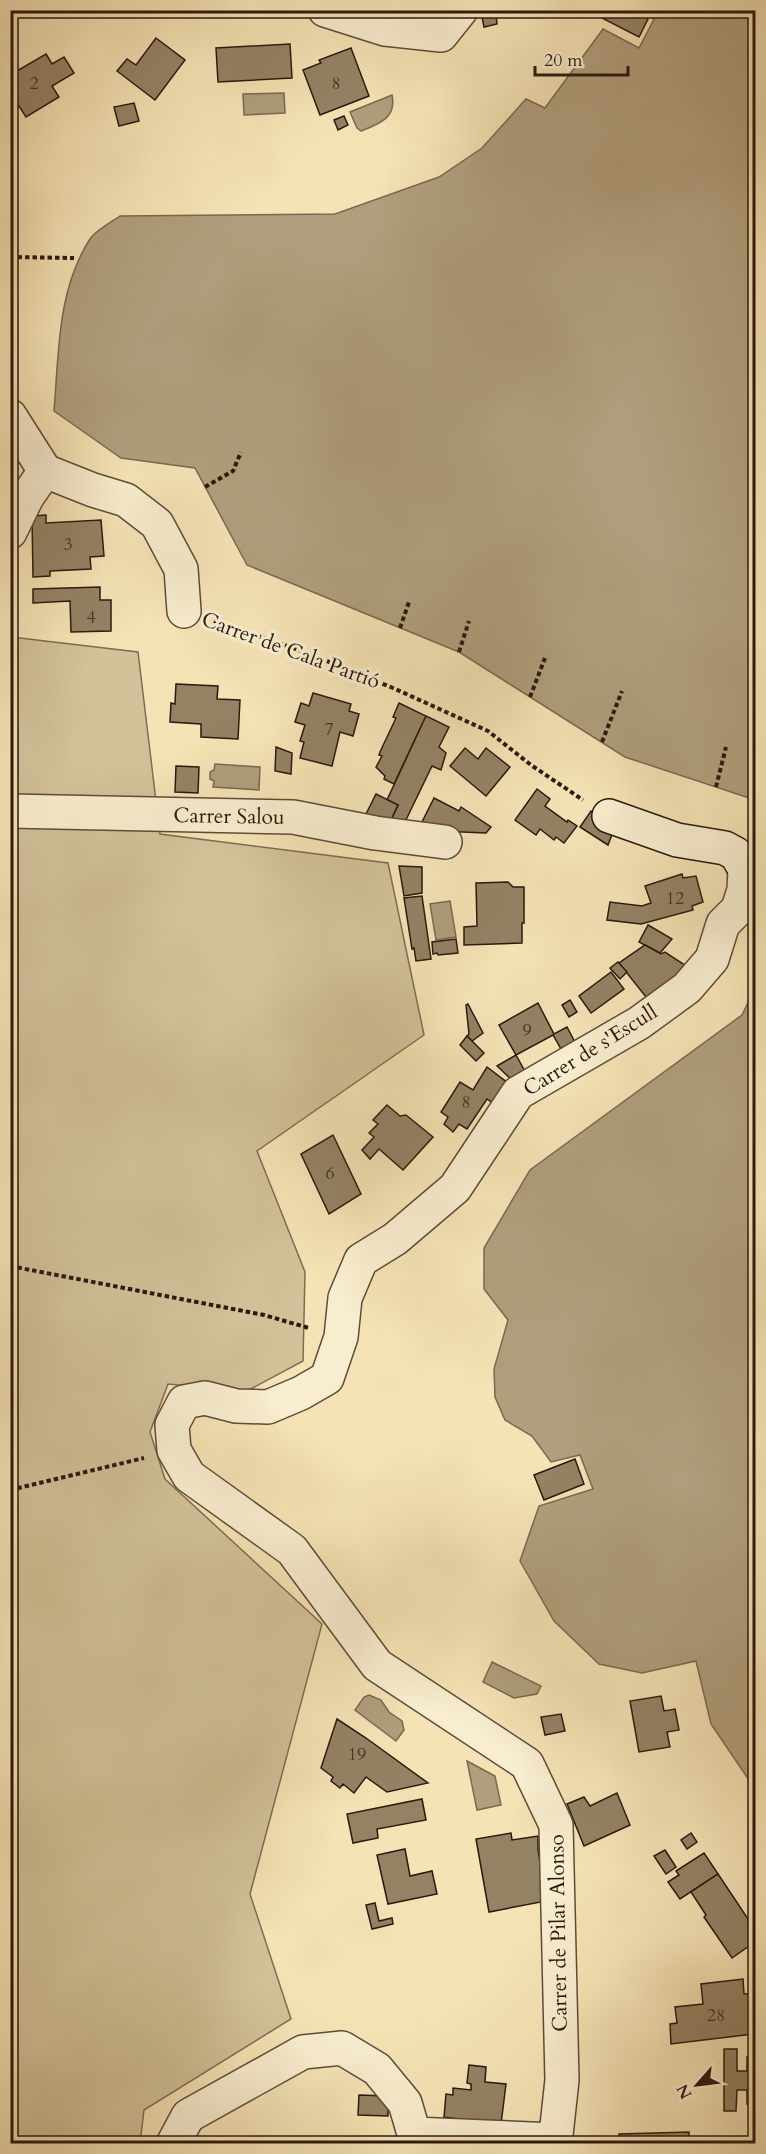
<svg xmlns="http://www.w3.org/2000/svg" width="766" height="2154" viewBox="0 0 766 2154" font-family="Cardo,serif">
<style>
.green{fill:#d2c199;stroke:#7e6d54;stroke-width:1.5}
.water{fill:#b09e7c;stroke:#7a6950;stroke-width:1.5}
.building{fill:#948265;stroke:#2a190e;stroke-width:1.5}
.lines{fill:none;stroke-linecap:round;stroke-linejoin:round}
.street-casing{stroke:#5d4c38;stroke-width:36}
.secondary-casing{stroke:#2a190e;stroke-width:36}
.path{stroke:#2a190e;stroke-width:4;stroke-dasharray:4.5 3;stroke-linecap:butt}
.street{stroke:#f8edcf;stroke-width:33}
.secondary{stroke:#f8edcf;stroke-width:33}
.labels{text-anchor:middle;stroke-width:6;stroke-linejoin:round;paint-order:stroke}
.number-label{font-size:18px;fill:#443324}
.street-label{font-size:21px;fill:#2a190e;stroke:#f8edcf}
</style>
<rect width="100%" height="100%" fill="#f5e3b5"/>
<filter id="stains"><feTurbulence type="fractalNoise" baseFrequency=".00333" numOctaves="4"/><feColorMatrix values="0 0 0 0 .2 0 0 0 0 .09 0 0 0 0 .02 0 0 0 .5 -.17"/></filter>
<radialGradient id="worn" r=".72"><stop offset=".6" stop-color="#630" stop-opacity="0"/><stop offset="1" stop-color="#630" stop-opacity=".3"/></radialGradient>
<path class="green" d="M11,637L138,652L160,834L388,863L424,1035L257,1151L305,1272L303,1361L247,1391L168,1384L150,1432L165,1479L322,1624L250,1894L291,2019L144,2110L140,2143L11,2144Z"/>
<g class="water">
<path d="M640,11H755V800L625,757L459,652L247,565L195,468L121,458L54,411C59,353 57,290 90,239C96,230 111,222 120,216L335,214L439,177L482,148L526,99L545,108L603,29L639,48L654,19Z"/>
<path d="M284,93L285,113L244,115L243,94Z"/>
<path d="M392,95C397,118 379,124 361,131L357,128L350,112Z"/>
<path d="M215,764L260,767L259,790L213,787L214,781L210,779V772L214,770Z"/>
<path d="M450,901L456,937L436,940L430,904Z"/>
<path d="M755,988V1789L711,1724L696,1661L642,1673L599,1664L554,1621L520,1561L539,1506L593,1489L580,1455L551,1462L532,1436L505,1420L495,1397L494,1369L508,1320L484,1289V1248L530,1170L742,1015Z"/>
<path d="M492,1662L541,1686L537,1694L514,1698L483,1682Z"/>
<path d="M369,1695L381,1700L389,1712L402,1721L404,1730L396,1741L355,1710L364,1697Z"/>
<path d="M467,1761L495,1776L501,1805L477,1810Z"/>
</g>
<g class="building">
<path d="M406,10H432L427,21Z"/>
<path d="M601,10H631L648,19L639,37L598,16Z"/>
<path d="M496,14L497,24L484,27L482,17Z"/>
<path d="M156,38L185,60L155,100L117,71L127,59L136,65Z"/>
<path d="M290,44L292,78L218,82L216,48Z"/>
<path d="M351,48L369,96L320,115L303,70L321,63L319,60Z"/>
<path d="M46,54L52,64L64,57L74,73L52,86L59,97L26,117L10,92V75Z"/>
<path d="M134,103L139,121L119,126L114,107Z"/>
<path d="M344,116L348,125L338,130L334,120Z"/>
<path d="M46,515V523L101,520L104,556L90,557L91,569L50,571V576L33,577L32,516Z"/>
<path d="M100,587V600H111V631L71,632L70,601L33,603V589Z"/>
<path d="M176,684L218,686L217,699L240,700L238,739L201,737V724L170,722L171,703L175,704Z"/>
<path d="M313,693L351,704L349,711L359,714L353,736L340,732L332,766L300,758L304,742L300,741L305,725L295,722L301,703L309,706Z"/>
<path d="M399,703L426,716L394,784L384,779L385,776L376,767L382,756L379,755L380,752L396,718L393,717Z"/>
<path d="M426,716L449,727L439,747L446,753L441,770L432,766L404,824L390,822L398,805L387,800Z"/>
<path d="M276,747L292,753L291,774L275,771Z"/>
<path d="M465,748L478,759L486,748L510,767L486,796L450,766Z"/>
<path d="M176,766L199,767L198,793L175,792Z"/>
<path d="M537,789L550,799L545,806L567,822L568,820L577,826L564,843L556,837L554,840L540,829L536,835L515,820Z"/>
<path d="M376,794L398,805L390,822L363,820Z"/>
<path d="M434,798L459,811L461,807L491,827L486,833L439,831L422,822Z"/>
<path d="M591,811L614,829L608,845L580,827Z"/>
<path d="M399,866L422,867V893L404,896Z"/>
<path d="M682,874L683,878L696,876L703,902L692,906L693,910L641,924L607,920L610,902L642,906L651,903L645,886Z"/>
<path d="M508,882L513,887H524V923H522V943L464,945V927L477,926L476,883Z"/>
<path d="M422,896L431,959L416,961L414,948L412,949L404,898Z"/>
<path d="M648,925L672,939L660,953L639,942Z"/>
<path d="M456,939L458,953L438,955L437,953L433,954L432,942Z"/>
<path d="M645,945L661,954L665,952L694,971L650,1002L619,963Z"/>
<path d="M618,962L627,972L620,979L610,968Z"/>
<path d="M611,972L624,989L591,1013L579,996Z"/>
<path d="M570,1000L577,1012L569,1017L562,1005Z"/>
<path d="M538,1003L554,1034L567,1027L578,1048L565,1056L553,1035L516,1055L499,1025Z"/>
<path d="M468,1004L483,1033L472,1041L467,1036L469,1034L466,1005Z"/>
<path d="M467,1036L484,1053L476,1061L460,1045Z"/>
<path d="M516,1055L527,1075L514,1082L497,1066Z"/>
<path d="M487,1067L512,1086L497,1106L487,1099L467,1129L459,1124L453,1132L444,1124L448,1117L441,1112L460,1082L473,1090Z"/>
<path d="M387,1105L400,1116L406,1115L433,1137L403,1170L379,1149L370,1159L362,1150L374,1137L369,1133L378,1124L373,1120Z"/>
<path d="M333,1135L361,1194L329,1214L301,1154Z"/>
<path d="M575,1459L584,1484L544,1500L534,1475Z"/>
<path d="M661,1696L664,1711L675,1709L679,1730L667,1732L670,1747L639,1752L630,1701Z"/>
<path d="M561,1714L565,1731L545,1735L541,1717Z"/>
<path d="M337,1719L366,1738L428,1783L387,1792L366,1777L354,1793L343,1784L340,1788L331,1781L333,1777L321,1768Z"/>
<path d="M617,1793L630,1825L584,1846L567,1804L584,1797L590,1806Z"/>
<path d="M422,1799L426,1820L377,1829L378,1838L353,1843L347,1814Z"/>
<path d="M511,1833L512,1840L538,1836V1849L546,1901L489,1912L476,1839Z"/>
<path d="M691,1833L697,1842L687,1849L681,1840Z"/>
<path d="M405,1849L410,1876L432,1871L437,1894L388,1904L377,1855Z"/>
<path d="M665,1850L676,1867L666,1874L654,1856Z"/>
<path d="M704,1853L718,1874L680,1899L668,1882L679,1875L676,1871Z"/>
<path d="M718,1874L756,1931V1941L732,1958L704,1917L706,1915L691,1892Z"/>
<path d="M375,1903L379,1921L392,1918L393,1924L372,1929L366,1905Z"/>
<path d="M743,1979L744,1994L756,1993V2024L752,2025L753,2034L671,2044L670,2024L677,2023L675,2007L703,2004L701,1984Z"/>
<path d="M724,2049H737V2071H747V2057H756V2104H747V2090H737L736,2111H724Z"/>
<path d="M469,2065L486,2067L485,2082L506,2084L500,2132L487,2123L444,2117L446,2094L453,2095V2088L471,2090V2084L467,2083Z"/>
<path d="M359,2095L388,2096V2116L358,2115Z"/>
<path d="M689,2132V2144H620L619,2134Z"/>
</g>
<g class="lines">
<g class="street-casing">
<g id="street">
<path d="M325,10L385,29L441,35L461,10"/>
<path d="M10,416L45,471L93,490L126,500L157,524L181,569L184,611"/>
<path d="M10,532L27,497L45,471"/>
<path d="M10,811L293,817L375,833L445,842"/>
<path d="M173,2144L188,2116L303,2052L342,2048L377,2069L405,2103L414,2134L556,2140"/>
<path d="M555,2144L562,2080L556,1825L527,1764L377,1665L292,1550L189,1476L174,1450L172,1425L184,1402L205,1398L236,1406L268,1407L301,1393L327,1378L341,1337L345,1298L361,1260L395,1239L455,1188L518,1093L639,1023L687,988L712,959L723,924L738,909L744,890L745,869"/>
</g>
</g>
<g class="secondary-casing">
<path id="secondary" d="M609,816L677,840L725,848L736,854L745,869"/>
</g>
<g class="path">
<path d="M10,257L74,258"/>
<path d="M205,487L233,471L241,452"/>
<path d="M214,621L302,651L393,688L488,731L531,765L583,800"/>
<path d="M400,628L409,602"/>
<path d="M459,652L469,621"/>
<path d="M530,697L545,658"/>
<path d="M602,742L622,691"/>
<path d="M716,787L726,747"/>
<path d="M10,1266L264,1315L309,1328"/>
<path d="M10,1490L144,1458"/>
</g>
<use href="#street" class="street"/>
<use href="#secondary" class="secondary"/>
</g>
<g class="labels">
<g class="number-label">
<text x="34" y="89">2</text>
<text x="336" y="89">8</text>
<text x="68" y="550">3</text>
<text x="91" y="623">4</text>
<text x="329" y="735">7</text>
<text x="675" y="904">12</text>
<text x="527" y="1036">9</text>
<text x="466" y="1108">8</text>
<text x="330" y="1179">6</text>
<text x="357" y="1760">19</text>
<text x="716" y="2021">28</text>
</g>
<g class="street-label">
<text transform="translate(291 650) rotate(20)" y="7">Carrer de Cala Partió</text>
<text transform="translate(229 816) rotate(1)" y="7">Carrer Salou</text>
<text transform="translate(590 1050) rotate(-32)" y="7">Carrer de s'Escull</text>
<text transform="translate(558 1933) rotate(-91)" y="7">Carrer de Pilar Alonso</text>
</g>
</g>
<rect width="766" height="2154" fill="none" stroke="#f5e3b5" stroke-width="36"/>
<rect x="12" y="12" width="742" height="2130" fill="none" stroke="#2a190e" stroke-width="3"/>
<rect x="18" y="18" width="730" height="2118" fill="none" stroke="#2a190e" stroke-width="1.5"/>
<g transform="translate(697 2085) rotate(242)" stroke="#f8edcf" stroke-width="4.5" paint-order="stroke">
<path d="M0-4.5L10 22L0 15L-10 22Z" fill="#2a190e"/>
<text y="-9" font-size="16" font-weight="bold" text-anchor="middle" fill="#2a190e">N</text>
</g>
<path d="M535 66v9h93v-9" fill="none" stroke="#2a190e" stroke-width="3"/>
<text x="544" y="66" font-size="18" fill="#2a190e" stroke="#f8edcf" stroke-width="4.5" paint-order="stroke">20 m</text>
<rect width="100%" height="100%" filter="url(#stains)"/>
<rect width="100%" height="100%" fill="url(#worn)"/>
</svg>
